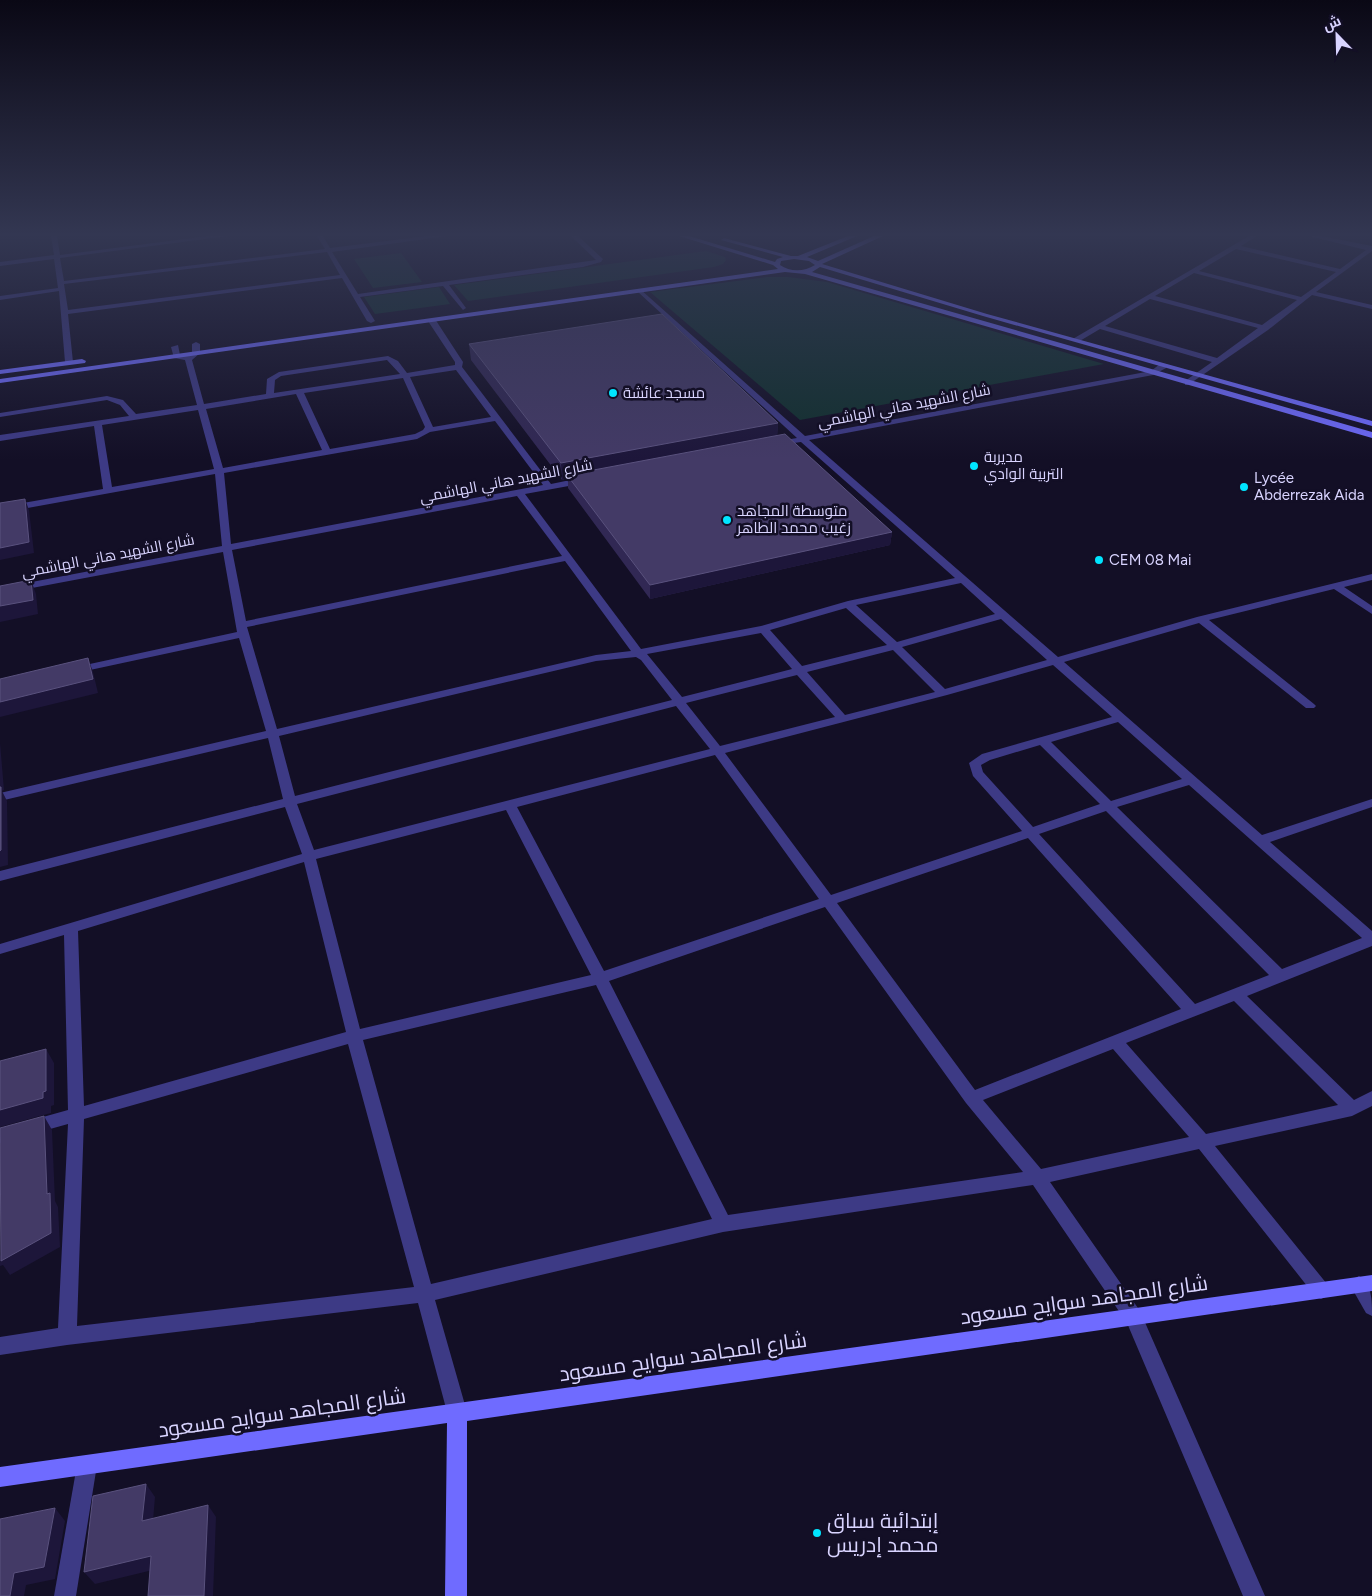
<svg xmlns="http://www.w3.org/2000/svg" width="1372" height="1596" viewBox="0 0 1372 1596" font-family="Figtree,Cairo,sans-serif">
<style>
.green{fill:#12302f}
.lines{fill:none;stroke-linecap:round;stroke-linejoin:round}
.street{fill:#3d3a85;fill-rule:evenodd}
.secondary{fill:#6f6bff;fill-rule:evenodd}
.wall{fill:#312854}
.shaded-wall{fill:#1d163a}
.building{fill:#433a66;stroke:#5a527e}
.poi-dot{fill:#00e5ff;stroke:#130f26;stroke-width:2}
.labels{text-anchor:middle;stroke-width:5;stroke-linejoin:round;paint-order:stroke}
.far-poi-label{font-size:15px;fill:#d9d4ff;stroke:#130f26;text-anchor:start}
.far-street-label{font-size:15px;fill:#d9d4ff;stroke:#130f26}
.near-street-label{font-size:21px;fill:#d9d4ff;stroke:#130f26}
.near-poi-label{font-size:21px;fill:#d9d4ff;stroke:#130f26;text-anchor:start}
</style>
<rect width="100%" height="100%" fill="#130f26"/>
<g class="green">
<path d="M706,251L725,257L726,260L723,264L714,267L468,301L454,285Z"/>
<path d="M401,253L422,282L373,288L354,259Z"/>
<path d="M767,277H788L827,282L1104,364L800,420L650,292Z"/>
<path d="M439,287L450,304L375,314L364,297Z"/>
</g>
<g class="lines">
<g class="street">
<path d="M51,236H57L60,255L208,236H228L60,258L64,281L325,249L317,236H323L330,248L427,236H447L332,252L358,294L596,260L571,236H578L603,259L601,262L583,267L449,285L466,308L463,310L443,286L360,297L375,321L371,323L367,321L342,278L68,314L73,362L69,364L65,362L59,291L0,300V296L58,288L54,259L0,266V262L54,255ZM327,252L340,275L68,310L64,284Z"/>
<path d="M1249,236H1257L1241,246L1340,269L1366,250L1309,236H1321L1372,246V251L1316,292L1372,305V309L1312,295L1268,330L1188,385H1185V381L1212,362L1100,329L1078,342L1071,340ZM1236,249L1336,272L1301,297L1199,271ZM1194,273L1297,300L1262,325L1155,296ZM1150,299L1258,328L1217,358L1105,326Z"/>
<path d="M640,289L805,436L1151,371L1160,364H1166V368L1153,375L809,440L1058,657L1197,617L1372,574V580L1344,587L1372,606V614L1334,589L1209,620L1314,704L1316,706L1314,708H1306L1199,623L1064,662L1262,835L1372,799V807L1270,842L1372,931V946L1247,996L1354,1100L1372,1091V1106L1352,1116L1215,1146L1327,1284L1330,1290L1327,1296L1321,1299L1315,1296L1199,1149L1050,1182L1140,1311L1265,1596H1243L1127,1323L1033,1185L723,1232L435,1300L467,1412L464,1419L457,1422L450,1419L447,1412L418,1303L67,1345L0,1355V1337L58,1328L68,1124L0,1143V1129L68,1110L64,935L0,954V944L302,854L285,807L0,881V871L283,799L268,738L0,801V793L266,731L239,638L76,673L70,670L76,667L237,632L223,552L0,594V588L222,546L215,474L0,513V507L103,489L94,426L0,441V435L129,416L120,405L107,400L0,417V413L107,396L123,400L136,414L197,405L185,360L174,358L171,347L178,345L180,355L187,356L192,352V344L196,342L200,344V353L192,360L204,404L266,394L267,379L279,372L388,356L398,361L407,373L455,365V362L428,321L432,319H435L463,362L462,367L551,484L585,477L589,480L585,483L525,494L641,649L761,626L848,601L955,578L801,442L773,446V442L797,438L638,292L637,291ZM387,360L400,374L274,393L275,380L281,376ZM456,370L491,417L433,427L410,377ZM403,378L425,427L423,430L415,434L330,449L304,393ZM296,394L322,450L223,468L206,409ZM198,410L214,469L112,487L102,425ZM495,421L543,485L231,544L224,473L417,439L430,432ZM517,496L562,556L246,621L232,550ZM565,561L631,651L596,655L277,729L247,627ZM961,583L995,614L897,642L856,605ZM846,608L887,645L802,666L770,630ZM1001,619L1047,660L945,689L902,647ZM761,633L792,669L682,697L647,654ZM893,650L935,692L845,715L807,672ZM636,657L641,660L672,700L295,796L279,736L596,661ZM1053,665L1112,717L982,754L969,763L973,776L1022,831L831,895L725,753L947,695ZM797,675L835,717L720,746L686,703ZM676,706L710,749L314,850L297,804ZM1118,722L1182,779L1111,801L1051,742ZM1040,745L1100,804L1033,827L983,772L981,765L990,760ZM715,755L819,899L604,971L517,807ZM1189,785L1362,938L1282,969L1117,807ZM506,810L591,975L360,1029L316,859ZM1106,811L1269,975L1195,1004L1039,834ZM1028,838L1181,1009L975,1090L837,903ZM304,862L346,1032L84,1106L78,931ZM825,907L966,1103L1023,1172L728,1215L609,981ZM596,985L712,1219L431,1284L363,1040ZM1234,1001L1338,1105L1206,1134L1126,1043ZM348,1044L414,1287L77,1326L84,1119ZM1113,1049L1189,1137L1041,1169L983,1100Z"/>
<path d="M1359,1276C1372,1283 1372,1301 1372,1316L1366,1313L1350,1285L1353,1279Z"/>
<path d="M87,1455L94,1458L97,1465L76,1596H54L77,1465L80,1458Z"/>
</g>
<g class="secondary">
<path d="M679,236H689L775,262L777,259L783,257L721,240L724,238L791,256H798L848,236H857L807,257L818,261L874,236H883L822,264L987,314L1372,421V426L983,316L820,267L812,272L1372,432V438L805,274L785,272L0,383V379L778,269L773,265ZM794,259L809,261L815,265C804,272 790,272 780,265L781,261Z"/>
<path d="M82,359L86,361L85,363L0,374V370Z"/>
<path d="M1372,1275V1291L467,1421V1596H445L447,1423L0,1487V1467Z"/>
</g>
</g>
<path class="wall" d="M469,344L778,423L777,436L892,532L890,545L650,599L568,488V479L562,480L471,360Z"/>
<g class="shaded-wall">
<path d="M778,423L777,440L567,475L568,479L562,480L561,463Z"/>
<path d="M25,499L29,510L34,553L0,560V548Z"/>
<path d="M892,532L890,545L650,599V585Z"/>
<path d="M31,580L36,594L38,614L0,622V606Z"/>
<path d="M88,658L93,672L98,693L0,717V702Z"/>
<path d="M0,743L4,790L2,791L7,801L8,865L0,867Z"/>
<path d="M46,1049L54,1063V1105L51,1106V1113L0,1127V1110L43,1092Z"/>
<path d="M44,1116L52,1130L55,1201L58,1207L60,1247L10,1275L3,1265L0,1266V1256L47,1194Z"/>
<path d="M146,1484L155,1497L152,1533L142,1521Z"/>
<path d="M208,1505L216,1517L213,1596H204Z"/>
<path d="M55,1508L65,1521L55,1579L26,1585L24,1596H10L14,1573Z"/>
<path d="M151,1556L161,1568L95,1584L84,1572Z"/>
</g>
<g class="building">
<path d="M662,314L778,423L561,463L469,344Z"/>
<path d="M785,434L892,532L650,585L567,475Z"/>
<path d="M25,499L29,542L0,548V503Z"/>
<path d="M31,580L33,600L0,606V586Z"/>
<path d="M88,658L93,679L0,702V679Z"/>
<path d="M0,787H1V850L0,851Z"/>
<path d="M46,1049V1091L43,1092V1098L0,1110V1061Z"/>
<path d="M44,1116L47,1194L50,1193L51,1233L1,1261L0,1128Z"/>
<path d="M146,1484L142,1521L208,1505L204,1596H148L151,1556L84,1572L93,1496Z"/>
<path d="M55,1508L44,1567L14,1573L10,1596H0V1519Z"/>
</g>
<linearGradient id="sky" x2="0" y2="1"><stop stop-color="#0a0815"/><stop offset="0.51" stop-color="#333752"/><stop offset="1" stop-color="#333752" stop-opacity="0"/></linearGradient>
<rect width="1372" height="460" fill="url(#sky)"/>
<g class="poi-dot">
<circle cx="613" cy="393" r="5"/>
<circle cx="974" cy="466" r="5"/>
<circle cx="1244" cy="487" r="5"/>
<circle cx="727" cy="520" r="5"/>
<circle cx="1099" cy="560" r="5"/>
<circle cx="817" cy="1533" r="5"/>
</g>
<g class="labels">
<g class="far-poi-label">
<text x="623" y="398">مسجد عائشة</text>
<text x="984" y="462">مديربة<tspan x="984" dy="17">التربية الوادي</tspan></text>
<text x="1254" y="483">Lycée<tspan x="1254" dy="17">Abderrezak Aida</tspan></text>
<text x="737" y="516">متوسطة المجاهد<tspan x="737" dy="17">زغيب محمد الطاهر</tspan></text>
<text x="1109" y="565">CEM 08 Mai</text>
</g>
<g class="far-street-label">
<text transform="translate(904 406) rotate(-11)" y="5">شارع الشهيد هاني الهاشمي</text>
<text transform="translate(506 481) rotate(-11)" y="5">شارع الشهيد هاني الهاشمي</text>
<text transform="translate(108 556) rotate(-11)" y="5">شارع الشهيد هاني الهاشمي</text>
</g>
<g class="near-street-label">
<text transform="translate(1084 1300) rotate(-8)" y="7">شارع المجاهد سوايح مسعود</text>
<text transform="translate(683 1357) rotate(-8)" y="7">شارع المجاهد سوايح مسعود</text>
<text transform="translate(282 1413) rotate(-8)" y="7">شارع المجاهد سوايح مسعود</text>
</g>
<g class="near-poi-label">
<text x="827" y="1528">إبتدائية سباق<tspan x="827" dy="24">محمد إدريس</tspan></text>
</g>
</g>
<g transform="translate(1337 35) rotate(337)" stroke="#130f26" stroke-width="4" paint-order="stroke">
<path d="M0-4L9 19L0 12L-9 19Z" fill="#d9d4ff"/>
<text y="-8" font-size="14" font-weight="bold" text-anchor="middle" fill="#d9d4ff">ش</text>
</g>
</svg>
